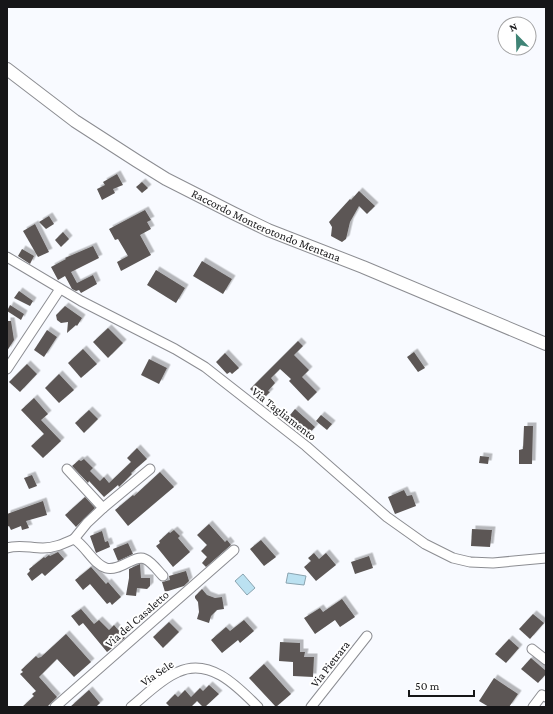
<svg xmlns="http://www.w3.org/2000/svg" width="553" height="714" viewBox="0 0 553 714" font-family="'Crimson Pro',serif">
<style>
.water{fill:#bbe1f1;stroke:#8aa4b0}
.building{fill:#5b5654;filter:url(#shadow)}
.lines{fill:none;stroke-linecap:round;stroke-linejoin:round}
.street-casing{stroke:#8c8d92;stroke-width:11}
.secondary-casing{stroke:#8c8d92;stroke-width:14}
.street{stroke:#fff;stroke-width:9}
.secondary{stroke:#fff;stroke-width:12}
.labels{text-anchor:middle;stroke-width:4;stroke-linejoin:round;paint-order:stroke}
.street-label{font-size:12px;fill:#161618;stroke:#fff}
</style>
<defs>
<filter id="shadow"><feDropShadow dx="3.5" dy="-3.5" stdDeviation="0" flood-color="#0004"/></filter>
</defs>
<rect width="100%" height="100%" fill="#f8faff"/>
<g class="water">
<path d="M288,573L306,576L304,585L286,583Z"/>
<path d="M243,574L255,588L247,595L235,581Z"/>
</g>
<g class="building">
<path d="M117,174L123,185L113,189L115,193L102,200L97,189L105,185L103,182Z"/>
<path d="M142,182L148,188L142,193L136,187Z"/>
<path d="M359,191L375,206L367,214L359,206L350,222L346,239L342,242L331,236L332,227L329,222L350,199L351,200Z"/>
<path d="M145,210L151,220L147,222L151,229L140,235L151,255L121,271L117,262L128,256L118,239L115,240L109,229Z"/>
<path d="M49,216L54,224L46,229L39,222Z"/>
<path d="M35,224L49,252L38,257L23,231Z"/>
<path d="M63,232L69,239L61,247L55,240Z"/>
<path d="M93,246L99,258L71,272L77,283L93,275L97,284L81,293L79,290L76,291L72,289L65,276L58,280L51,267L66,259L65,258Z"/>
<path d="M22,249L34,256L30,264L18,256Z"/>
<path d="M202,261L232,279L223,294L193,276Z"/>
<path d="M156,270L185,288L176,303L147,285Z"/>
<path d="M19,291L33,301L30,306L14,298Z"/>
<path d="M10,305L24,314L21,320L7,311Z"/>
<path d="M65,306L82,318L77,326L76,325L67,333L68,322L61,323L57,320L56,315Z"/>
<path d="M7,321H11L14,340L7,351Z"/>
<path d="M108,328L123,343L108,358L93,342Z"/>
<path d="M47,330L57,337L44,357L34,350Z"/>
<path d="M298,341L303,346L294,355L309,370L302,377L317,392L308,401L289,381L291,379L280,369L271,378L275,383L268,391L270,392L262,400L250,389Z"/>
<path d="M83,349L97,364L81,378L68,363Z"/>
<path d="M414,352L425,368L418,372L407,357Z"/>
<path d="M225,353L239,368L232,374L230,372L227,374L216,362Z"/>
<path d="M149,359L167,368L159,384L141,375Z"/>
<path d="M27,364L37,374L20,392L9,382Z"/>
<path d="M59,374L74,390L59,403L45,388Z"/>
<path d="M34,398L48,414L41,420L61,441L43,458L31,446L44,434L21,410Z"/>
<path d="M295,409L315,427L306,437L286,420Z"/>
<path d="M89,410L98,419L84,433L75,423Z"/>
<path d="M321,415L332,424L327,430L316,421Z"/>
<path d="M524,426H533L532,464H519V450L523,449Z"/>
<path d="M137,448L147,459L131,473L132,474L119,487L118,485L104,497L89,481L88,483L72,466L79,460L81,461L84,459L93,468L90,471L100,481L104,477L109,483L131,462L127,458Z"/>
<path d="M480,456L489,457L488,464L479,463Z"/>
<path d="M160,472L174,487L128,526L115,510L133,495L134,496Z"/>
<path d="M32,475L37,486L29,489L24,478Z"/>
<path d="M404,490L407,496L412,495L416,506L395,514L388,497Z"/>
<path d="M85,497L95,508L76,527L65,515Z"/>
<path d="M43,501L47,515L26,521L29,528L22,530L21,526L11,530L9,526L7,527V514Z"/>
<path d="M209,524L225,542L227,540L231,545L206,567L202,563L207,557L201,551L207,545L197,535Z"/>
<path d="M472,529L492,530L490,547L471,546Z"/>
<path d="M174,530L180,536L178,538L190,552L173,567L156,546L160,543L159,541L169,532L170,533Z"/>
<path d="M102,531L105,542L108,541L110,547L96,553L90,536Z"/>
<path d="M261,540L276,557L264,566L250,549Z"/>
<path d="M128,543L133,554L118,561L113,549Z"/>
<path d="M58,552L64,559L45,576L42,573L32,581L27,574L30,571L29,569L44,557L45,558L49,555L50,556Z"/>
<path d="M314,553L319,559L326,553L336,565L316,581L304,567L311,561L308,558Z"/>
<path d="M369,556L373,568L355,574L351,562Z"/>
<path d="M140,564L141,578H150V586L147,589L137,588L136,596L126,595L129,578V569Z"/>
<path d="M91,567L106,584L108,582L121,597L112,605L110,602L107,604L90,584L83,590L75,580Z"/>
<path d="M186,571L189,581L184,586L165,592L162,582L170,580L169,576Z"/>
<path d="M202,589L207,595L215,598L222,597L224,609L217,610L211,616L209,623L197,619L199,612L198,602L195,598V596Z"/>
<path d="M342,599L355,617L340,627L335,620L315,634L304,618L320,608L323,612Z"/>
<path d="M81,609L94,624L99,620L109,630L114,625L125,638L107,652L83,623L79,626L71,616Z"/>
<path d="M533,614L544,623L530,639L519,629Z"/>
<path d="M244,620L254,631L240,643L238,640L222,653L211,640L226,627L230,631Z"/>
<path d="M169,622L179,632L163,648L153,637Z"/>
<path d="M66,634L91,662L74,677L57,659L39,677L57,697L47,707H22L34,696L32,694L36,691L20,674L23,672L21,670L36,656L38,658L41,657Z"/>
<path d="M509,639L519,648L506,663L495,654Z"/>
<path d="M280,642L300,643V652H305L304,657H314L313,677L293,676V662L279,661Z"/>
<path d="M531,658L546,671V674L538,683L521,669Z"/>
<path d="M264,664L291,694L276,707L249,678Z"/>
<path d="M494,678L518,694L509,707H489L479,701Z"/>
<path d="M209,685L219,694L205,707H203L197,701L191,707H170L166,703L175,694L178,697L185,690L191,697L200,688L203,691Z"/>
<path d="M89,690L100,703L96,707H70Z"/>
</g>
<g class="lines">
<g class="street-casing">
<g id="street">
<path d="M7,257L81,301L175,349L205,367L306,446L387,517L425,544L453,558L470,562L493,563L546,558"/>
<path d="M7,369L60,289"/>
<path d="M67,469L103,508L87,523L74,539"/>
<path d="M103,508L150,469"/>
<path d="M7,548C19,544 30,548 43,548C54,548 63,544 74,539C86,546 93,564 106,568C120,572 134,554 145,559C152,562 158,571 163,576"/>
<path d="M532,649L546,660"/>
<path d="M55,707L234,550"/>
<path d="M131,707C146,695 161,679 178,672C210,657 238,687 258,707"/>
<path d="M311,707L367,636"/>
<path d="M533,707L542,695L546,697"/>
</g>
</g>
<g class="secondary-casing">
<g id="secondary">
<path id="s1" d="M7,69L75,121L137,161L166,179L233,213L268,230L363,267L546,344"/>
</g>
</g>
<use href="#street" class="street"/>
<use href="#secondary" class="secondary"/>
</g>
<g class="labels">
<g class="street-label">
<text dy="4" stroke="none"><textPath href="#s1" startOffset="304">Raccordo Monterotondo Mentana</textPath></text>
<text transform="translate(284 414) rotate(38)" y="4">Via Tagliamento</text>
<text transform="translate(137 619) rotate(-41)" y="4">Via del Casaletto</text>
<text transform="translate(330 664) rotate(-52)" y="4">Via Pietrara</text>
<text transform="translate(157 673) rotate(-34)" y="4">Via Sele</text>
</g>
</g>
<rect width="553" height="714" fill="none" stroke="#161618" stroke-width="16"/>
<g transform="translate(517 36) rotate(337)"><circle r="19" fill="#ffffff" stroke="#a2a2a3"/>
<path d="M0-3L7 15L0 10L-7 15Z" fill="#408476"/>
<text y="-6" font-size="11" font-weight="bold" text-anchor="middle" fill="#161618">N</text>
</g>
<path d="M409 690v6h65v-6" fill="none" stroke="#161618" stroke-width="2"/>
<text x="415" y="690" font-size="12" fill="#161618" stroke="#ffffff" stroke-width="3" paint-order="stroke">50 m</text>
</svg>
